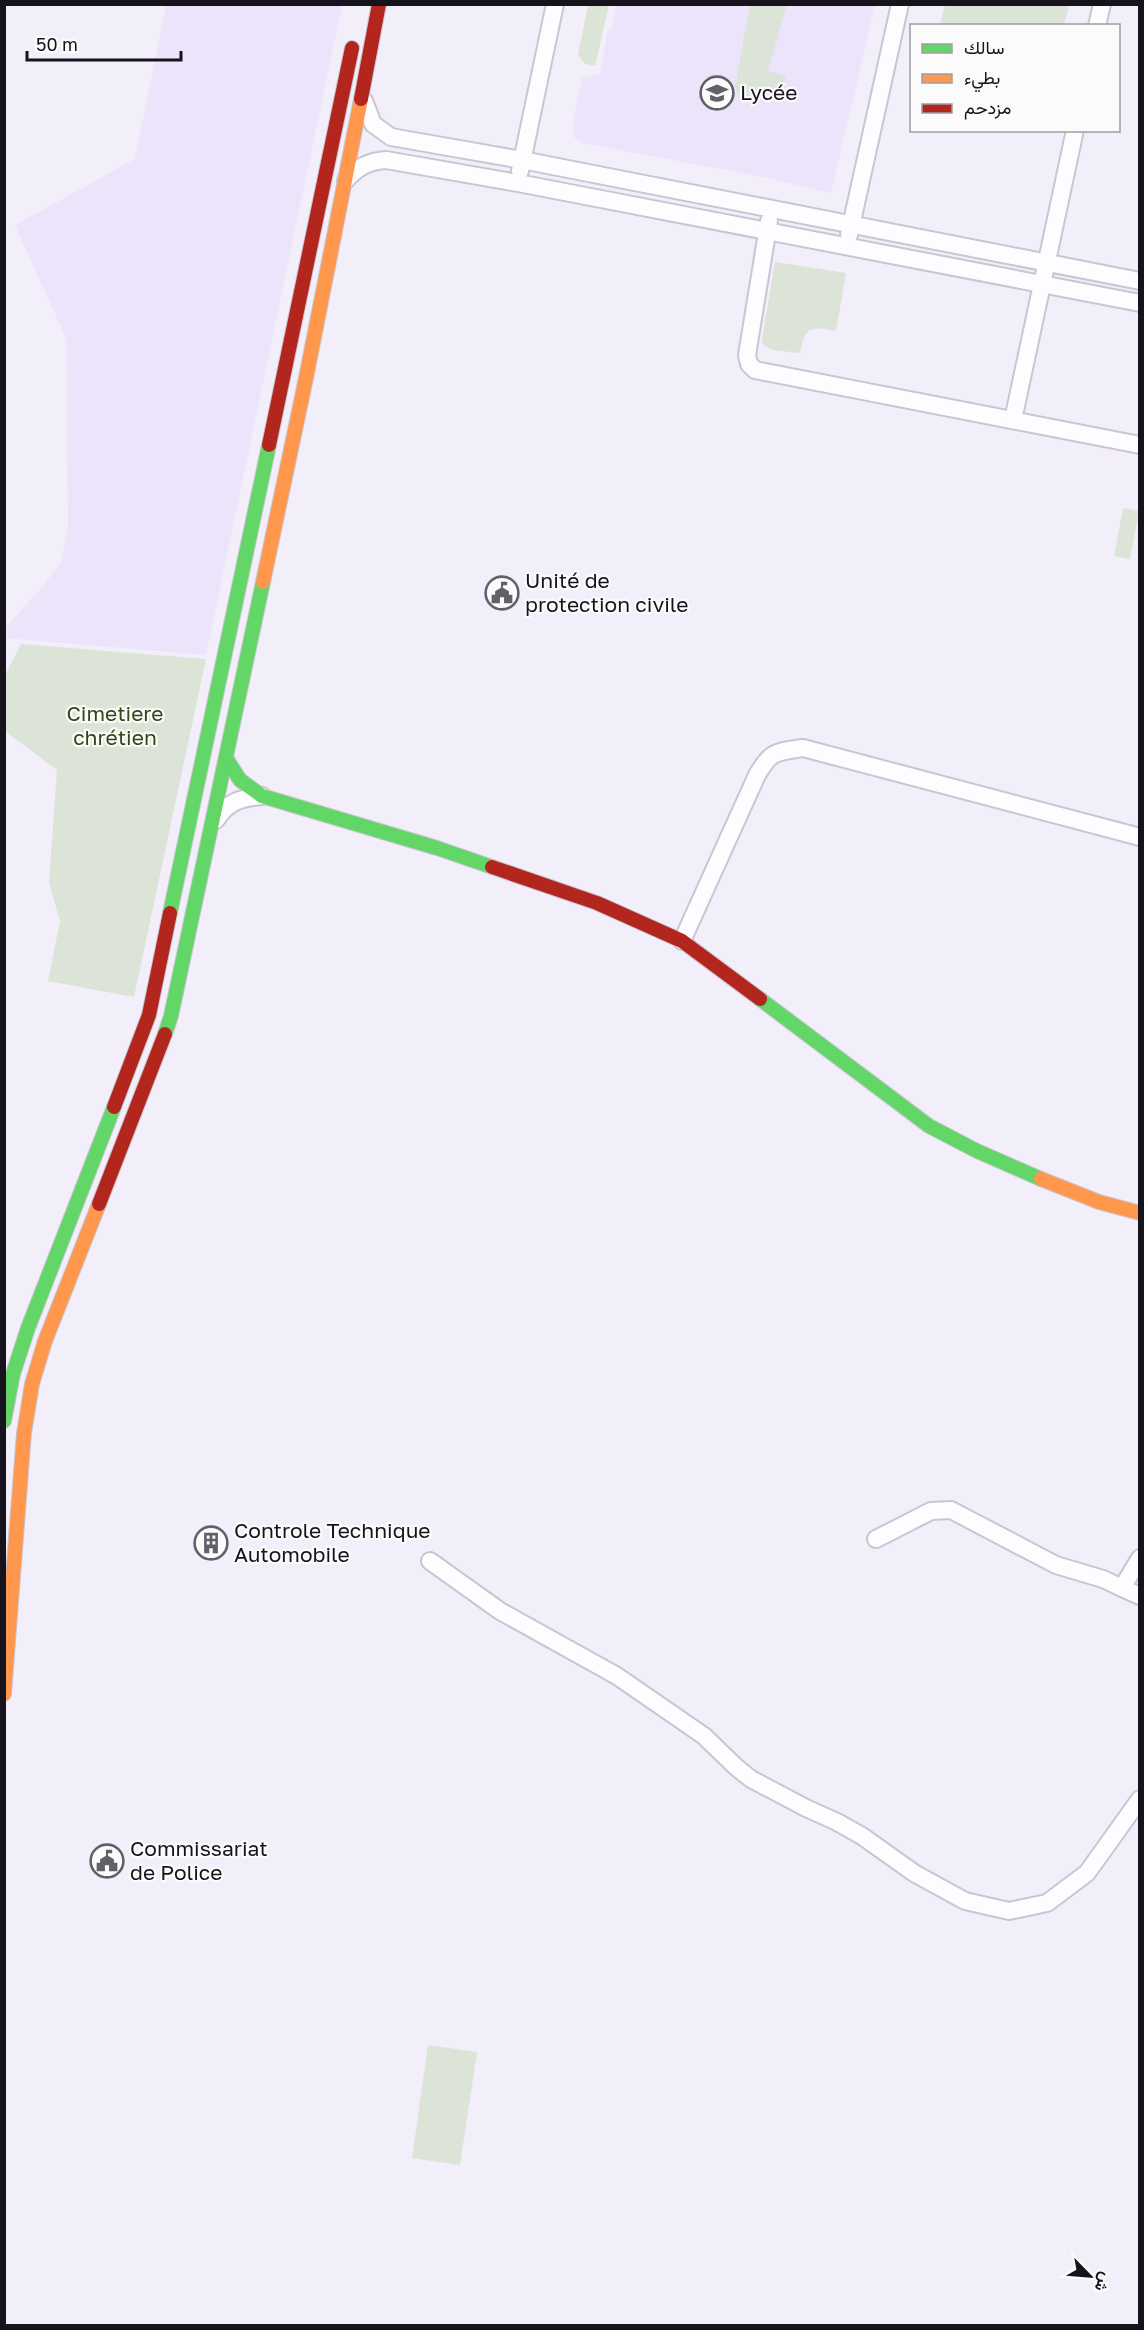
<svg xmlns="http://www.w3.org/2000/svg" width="1144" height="2330" viewBox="0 0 1144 2330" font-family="'Golos Text',Vazirmatn,sans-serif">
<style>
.built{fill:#ebe4fb}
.green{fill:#dce4d8}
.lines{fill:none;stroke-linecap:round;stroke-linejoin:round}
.street-casing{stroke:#cac6d1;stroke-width:20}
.fast-casing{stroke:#cac6d1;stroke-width:16}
.slow-casing{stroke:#cac6d1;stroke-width:16}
.jam-casing{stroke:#cac6d1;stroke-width:16}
.street{stroke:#fdfcfe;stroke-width:16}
.fast{stroke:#63d668;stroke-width:14}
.slow{stroke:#ff974d;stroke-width:14}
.jam{stroke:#b3261e;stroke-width:14}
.labels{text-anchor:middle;stroke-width:4.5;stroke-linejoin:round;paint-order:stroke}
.poi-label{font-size:21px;fill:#16131c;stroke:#fbfbfb;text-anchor:start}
.park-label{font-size:21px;fill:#2e4911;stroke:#fbfbfb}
</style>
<rect width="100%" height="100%" fill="#f2eefa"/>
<g class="built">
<path d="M166,5H342L206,655L5,638V628L44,585L61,562L68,526L66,338L15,225L135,159Z"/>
<path d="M616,5H875L831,193L759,176L582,143L574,137L572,127L582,78L600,74L607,33L612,27Z"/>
</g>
<g class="green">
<path d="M588,5H609L595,66L585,64L578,55Z"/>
<path d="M750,5H790L786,7L768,71L786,76L783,89L764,86L751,105L740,98L735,87Z"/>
<path d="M945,5V4L1069,5L1064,25H940Z"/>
<path d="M775,262L846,273L836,331C811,326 805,326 800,353L772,350L763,345L762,339Z"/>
<path d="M1123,508L1139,511L1130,559L1114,556Z"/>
<path d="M21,644L206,659L134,997L48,981L60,921L49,883L57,770L5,731V675Z"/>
<path d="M428,2045L477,2052L460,2165L412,2158Z"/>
</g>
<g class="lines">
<g class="street-casing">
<g id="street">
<path d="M1097,26L1102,4"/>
<path d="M364,101L373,124L391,137L522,160L1140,281"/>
<path d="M520,171L555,4"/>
<path d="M346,180C357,167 369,161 386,160L518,183L1140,303"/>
<path d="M769,221L747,355L749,364L755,370L1140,445"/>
<path d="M849,235L900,4"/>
<path d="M1013,420L1075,130"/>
<path d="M216,820C228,801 241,798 262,796"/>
<path d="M682,941L757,775C771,751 775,752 803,748L1140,837"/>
<path d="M876,1539L931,1511L951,1510L1056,1565L1103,1579L1122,1588L1140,1558"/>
<path d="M430,1561L500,1611L617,1676L704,1736L736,1767L751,1779L806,1808L837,1822L862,1836L914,1873L965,1901L1009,1911L1047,1903L1087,1873L1140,1799"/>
<path d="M1122,1588L1140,1596"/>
</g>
</g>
<g class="fast-casing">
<g id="fast">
<path d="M226,758L240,780L262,796L437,848L492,867"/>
<path d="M170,913L269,445"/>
<path d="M760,999L929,1126L977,1151L1041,1179"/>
<path d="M165,1034L171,1016L263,582"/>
<path d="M4,1421L13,1374L28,1328L114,1107"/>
</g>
</g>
<g class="slow-casing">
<g id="slow">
<path d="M263,582L306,378L361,99"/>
<path d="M1041,1179L1099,1202L1140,1213"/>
<path d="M4,1694L24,1433L32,1384L45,1341L99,1204"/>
</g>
</g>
<g class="jam-casing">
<g id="jam">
<path d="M361,99L379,4"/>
<path d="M269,445L352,48"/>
<path d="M492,867L597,903L682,941L760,999"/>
<path d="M114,1107L149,1015L170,913"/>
<path d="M99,1204L165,1034"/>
</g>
</g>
<use href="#street" class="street"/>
<use href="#fast" class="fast"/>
<use href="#slow" class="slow"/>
<use href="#jam" class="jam"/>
</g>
<defs>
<g id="school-ring" transform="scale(1.725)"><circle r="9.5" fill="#fbfbfb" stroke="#63606a" stroke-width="1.5"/><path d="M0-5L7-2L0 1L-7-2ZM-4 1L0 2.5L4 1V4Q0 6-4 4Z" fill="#63606a"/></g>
<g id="civic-ring" transform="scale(1.725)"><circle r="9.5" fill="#fbfbfb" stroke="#63606a" stroke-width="1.5"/><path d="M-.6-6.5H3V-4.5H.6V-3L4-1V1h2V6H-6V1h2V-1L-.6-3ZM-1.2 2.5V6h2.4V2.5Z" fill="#63606a"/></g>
<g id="building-ring" transform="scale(1.725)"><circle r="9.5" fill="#fbfbfb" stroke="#63606a" stroke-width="1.5"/><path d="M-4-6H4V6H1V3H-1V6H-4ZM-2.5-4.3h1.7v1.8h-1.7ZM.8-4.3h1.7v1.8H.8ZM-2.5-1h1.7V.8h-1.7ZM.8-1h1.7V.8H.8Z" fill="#63606a"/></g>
</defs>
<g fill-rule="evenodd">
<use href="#school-ring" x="717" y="93"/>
<use href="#civic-ring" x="502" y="593"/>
<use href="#building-ring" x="211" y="1543"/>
<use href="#civic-ring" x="107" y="1861"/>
</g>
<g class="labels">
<g class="poi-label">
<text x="740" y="100">Lycée</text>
<text x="525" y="588">Unité de<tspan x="525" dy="24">protection civile</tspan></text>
<text x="234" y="1538">Controle Technique<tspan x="234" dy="24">Automobile</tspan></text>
<text x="130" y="1856">Commissariat<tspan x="130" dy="24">de Police</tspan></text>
</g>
<g class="park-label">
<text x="115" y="721">Cimetiere<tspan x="115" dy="24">chrétien</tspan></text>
</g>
</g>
<rect width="1144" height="2330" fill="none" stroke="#16131c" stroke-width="12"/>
<rect x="910" y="24" width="210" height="108" fill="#fbfbfb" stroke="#9f9ea2" stroke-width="1.5"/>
<rect x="922" y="44" width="30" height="9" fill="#63d668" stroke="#9f9ea2" stroke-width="1.5"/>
<text x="964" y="54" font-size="18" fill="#16131c">سالك</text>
<rect x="922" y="74" width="30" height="9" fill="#ff974d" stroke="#9f9ea2" stroke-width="1.5"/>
<text x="964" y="84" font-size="18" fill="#16131c">بطيء</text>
<rect x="922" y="104" width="30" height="9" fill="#b3261e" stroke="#9f9ea2" stroke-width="1.5"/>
<text x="964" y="114" font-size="18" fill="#16131c">مزدحم</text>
<g transform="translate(1090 2276) rotate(115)" stroke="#fbfbfb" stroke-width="4.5" paint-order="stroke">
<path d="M0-4.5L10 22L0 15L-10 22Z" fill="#16131c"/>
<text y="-9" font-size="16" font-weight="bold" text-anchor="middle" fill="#16131c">ش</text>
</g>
<path d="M27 51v9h154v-9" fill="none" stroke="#16131c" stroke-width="3"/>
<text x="36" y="51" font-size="18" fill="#16131c" stroke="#fbfbfb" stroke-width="4.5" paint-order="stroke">50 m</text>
</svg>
